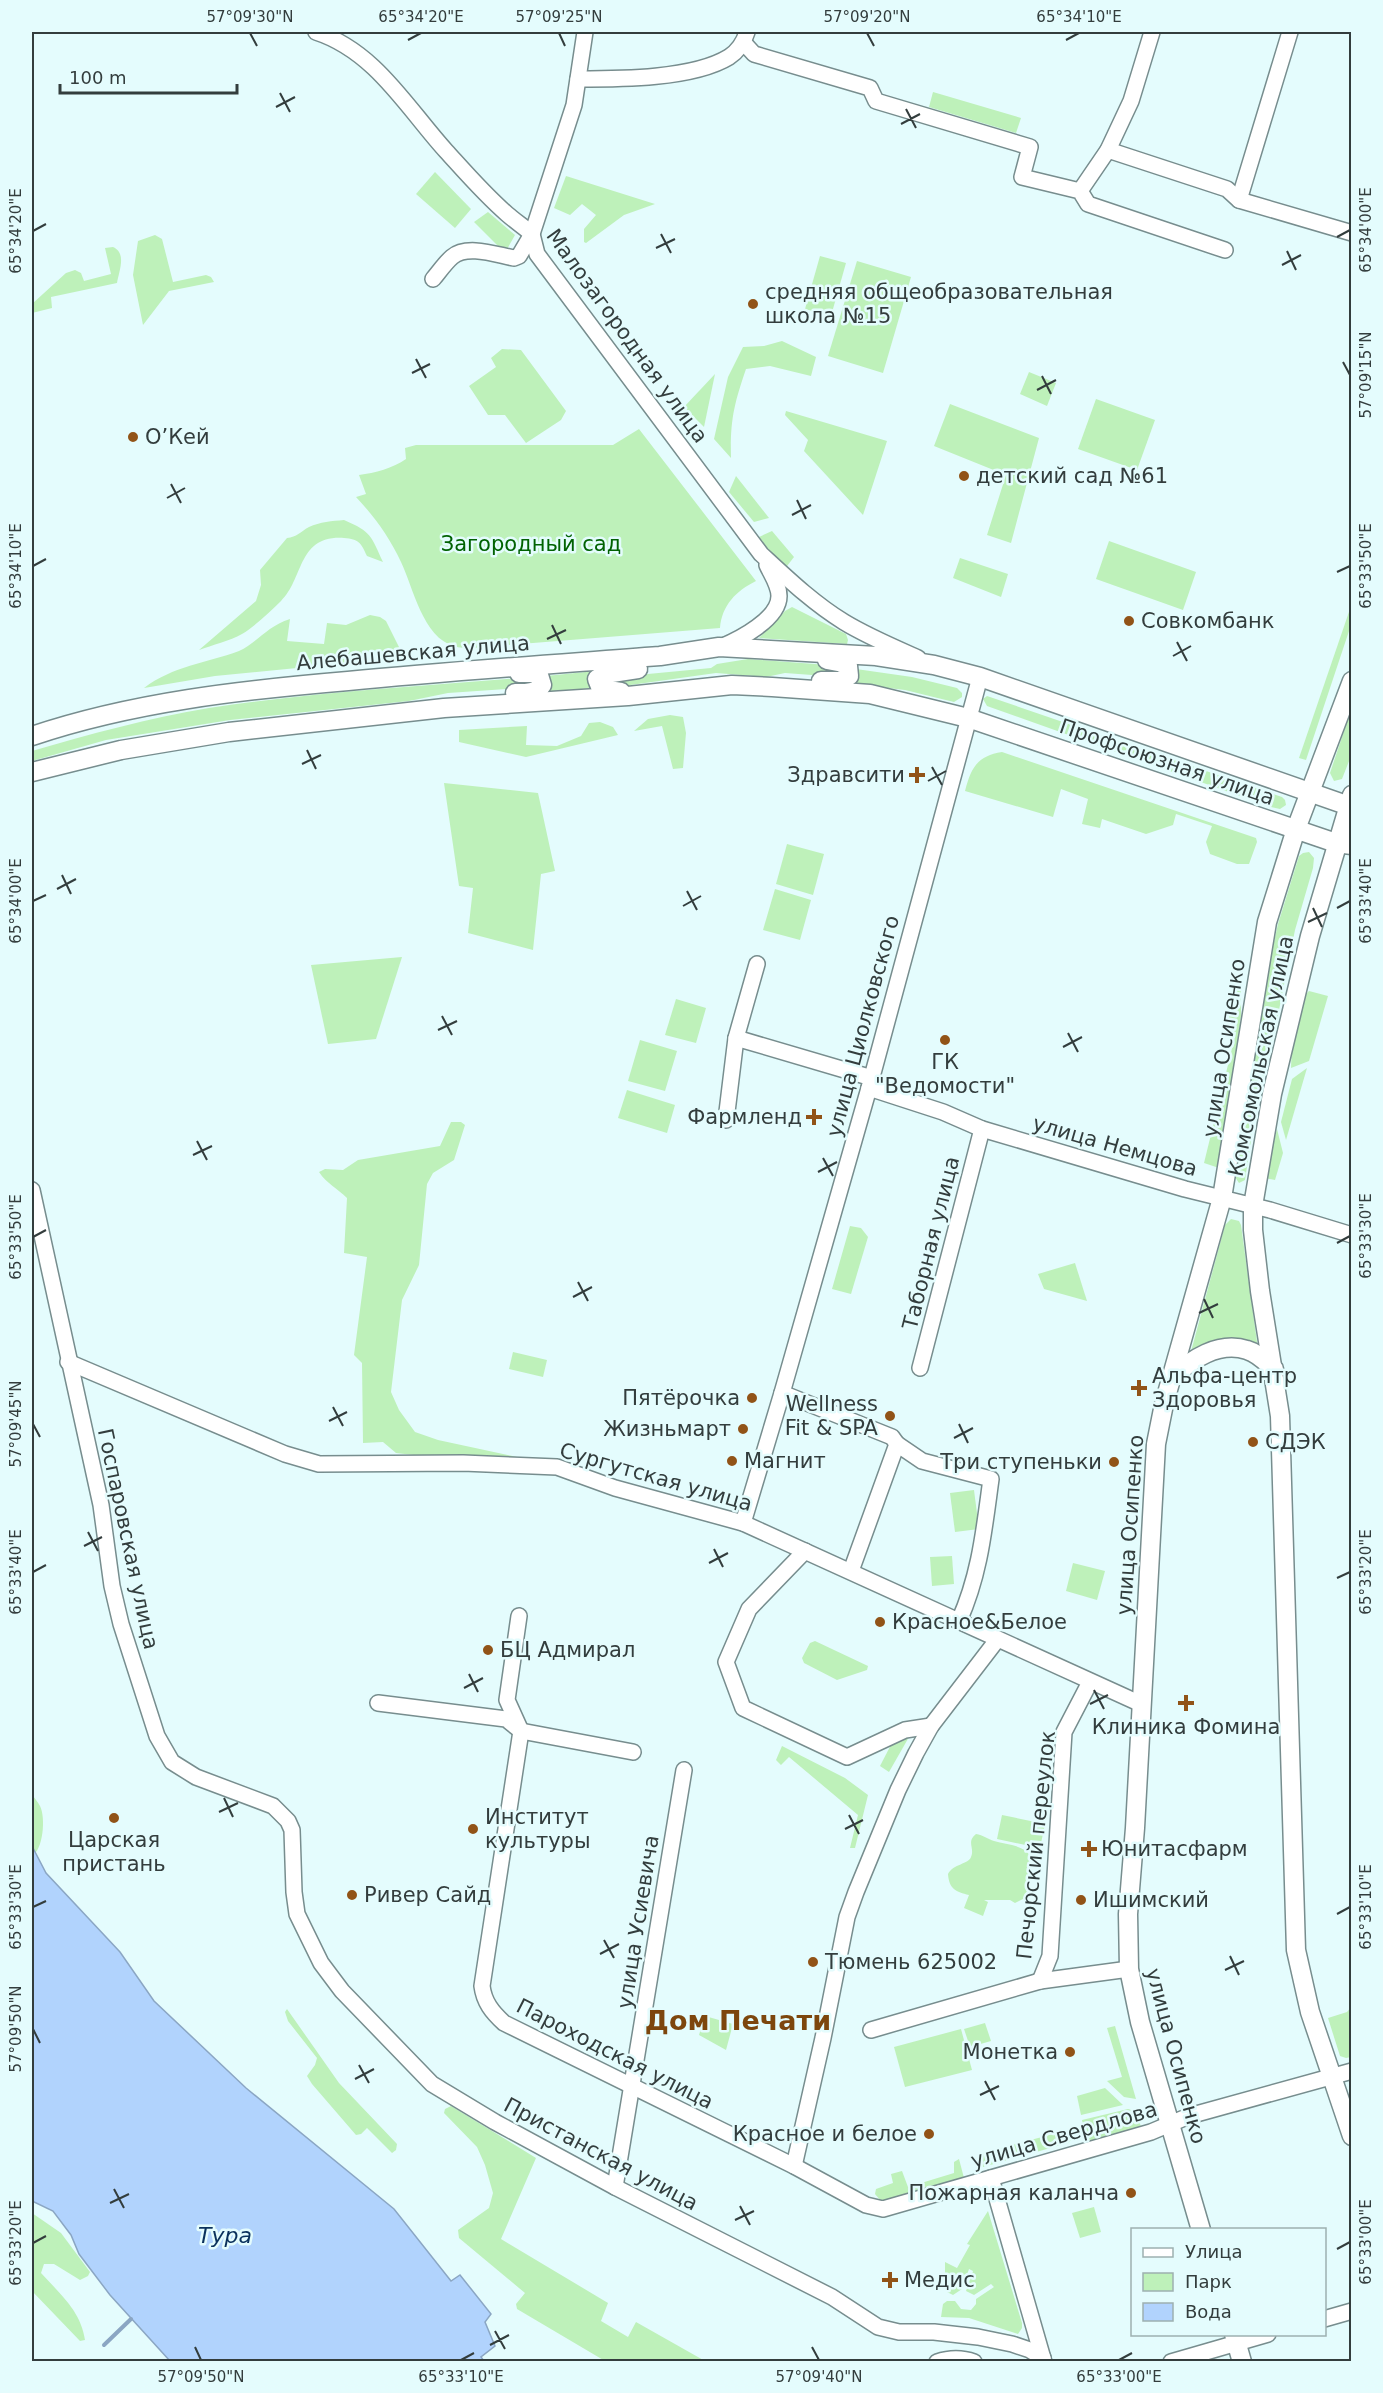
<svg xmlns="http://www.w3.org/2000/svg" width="1383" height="2393" viewBox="0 0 1383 2393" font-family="'DejaVu Sans',sans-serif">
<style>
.green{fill:#bef1ba}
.water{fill:#b1d3fd;stroke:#8ba6c3;stroke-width:1.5}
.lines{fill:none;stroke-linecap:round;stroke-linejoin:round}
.stream{stroke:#8ba6c3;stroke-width:4}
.minor-casing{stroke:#778d8e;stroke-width:18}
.major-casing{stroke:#778d8e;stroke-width:21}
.minor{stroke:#fff;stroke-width:15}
.major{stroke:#fff;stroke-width:18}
.ticks{fill:none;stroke:#333d3d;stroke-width:2}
.poi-dot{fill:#915317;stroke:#e4fcfd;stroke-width:2}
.labels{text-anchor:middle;stroke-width:5;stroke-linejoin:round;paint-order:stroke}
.poi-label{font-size:21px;fill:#333d3d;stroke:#e4fcfd;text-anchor:start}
.street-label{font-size:21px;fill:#333d3d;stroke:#e4fcfd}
.park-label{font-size:21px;fill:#016202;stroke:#e4fcfd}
.water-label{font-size:22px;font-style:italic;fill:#0a315c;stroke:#e4fcfd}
.district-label{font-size:27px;font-weight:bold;fill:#7d460d;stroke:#e4fcfd}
.neatline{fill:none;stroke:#333d3d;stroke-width:2}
.ticks-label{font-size:15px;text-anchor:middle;fill:#333d3d}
</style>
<rect width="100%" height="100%" fill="#e4fcfd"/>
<g class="green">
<path d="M933,92L1021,118L1016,133L929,107Z"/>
<path d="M435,172L471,209L455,228L416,194Z"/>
<path d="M566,176L655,204L624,215L586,243L584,242V229L596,215L582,204L570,215L554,208Z"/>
<path d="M488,212L515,235L505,253L474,222Z"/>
<path d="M155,235L162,239L173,282L206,275L211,277L214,282L169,291L143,325L133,275L138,241Z"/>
<path d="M113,247C127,253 119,271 117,283L51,297L52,308L32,313V304L66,273L75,270L81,273L84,281L111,274L105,248Z"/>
<path d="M820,256L846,263L831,316L805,309Z"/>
<path d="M857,261L911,277L883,373L828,356Z"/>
<path d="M782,341L816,357L811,376L770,366L746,369C734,404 730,421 731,458L714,439L728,377L743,347L764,346Z"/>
<path d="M502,349L521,350L566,411L561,420L526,443L505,415H488L469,386L496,367L491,358Z"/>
<path d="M1029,372L1056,383L1047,406L1020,394Z"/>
<path d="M715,374L704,427L684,407Z"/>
<path d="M1096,399L1155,420L1137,470L1078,449Z"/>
<path d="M950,404L1039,438L1011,543L987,535L1006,475L934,446Z"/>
<path d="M786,411L887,441L863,515L804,451L808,440L785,415Z"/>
<path d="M639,429L756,581C736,591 722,605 720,628L472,648C466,648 459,648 454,646C423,638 413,587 401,562C390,538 374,516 356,497L366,494L359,475C375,473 393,468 406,459L405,448L416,445H613Z"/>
<path d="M736,476L769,518L754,522L729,492Z"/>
<path d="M344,520C372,532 371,536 383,562L367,556C361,543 359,539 344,538C297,535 304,579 281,601C270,612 255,626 242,634C230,641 212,645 199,650L256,601L261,585L260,570L287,538C297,537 300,532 309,527C320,522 332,521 344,520Z"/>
<path d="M772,531L794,557L784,570L759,537Z"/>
<path d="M1109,541L1196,572L1183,610L1096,579Z"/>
<path d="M960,558L1008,574L1001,597L953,578Z"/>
<path d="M1351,606V625L1306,760L1299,758Z"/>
<path d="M792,607L846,634L848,640L847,644L759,638L785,611Z"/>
<path d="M370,615L380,617L386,621L403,655L398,658L215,676L144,688C173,666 206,663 239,651C257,643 267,626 290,619L287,641L324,644L327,623L346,625Z"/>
<path d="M748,659L841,666L839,677L785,673L766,677L716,673L609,688L606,678L711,668L717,664Z"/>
<path d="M856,669L912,677L957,688L962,693V697L954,702L905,690L846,683Z"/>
<path d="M595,671L593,688L543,692L546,676Z"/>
<path d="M533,677L534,687L448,693L409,701L230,720L106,740L32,761V751C90,734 149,718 209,708C316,692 425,686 533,677Z"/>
<path d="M987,696L1282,797L1285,800L1286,805L1280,809L1271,807L987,706L983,699Z"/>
<path d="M1351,710V756L1342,779L1334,781L1330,773Z"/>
<path d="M670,715L683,717L686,733L683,768L673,769L662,726L634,731L648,719Z"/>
<path d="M600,722L613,727L618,735L526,757L459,742V730L527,726L526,745L557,746L581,736L589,723Z"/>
<path d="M1002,752L1256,838L1257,842L1249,864H1237L1210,854L1206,842L1212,826L1176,814L1173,825L1146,834L1102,819L1100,828L1082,824L1088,799L1061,789L1053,817L965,791C971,768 977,756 1002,752Z"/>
<path d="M444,783L538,793L555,871L541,874L533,950L468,933L473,888L459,886Z"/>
<path d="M787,844L824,854L813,895L776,884Z"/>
<path d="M1309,852L1314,858L1313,868L1295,930L1278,1015L1256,1107L1245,1180L1239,1183L1235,1177L1264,986L1278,924L1299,856L1303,853Z"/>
<path d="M775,889L811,900L800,940L763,930Z"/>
<path d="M402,957L376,1039L328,1044L311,965Z"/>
<path d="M1238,981L1241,982V1016L1219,1168L1204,1163L1236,1032L1226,1029Z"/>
<path d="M1309,991L1328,996L1309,1061L1291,1068L1292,1042L1304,996Z"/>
<path d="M676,999L706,1008L696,1043L665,1035Z"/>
<path d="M640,1040L677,1051L665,1091L628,1081Z"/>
<path d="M1307,1068L1286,1140L1281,1122L1292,1079Z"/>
<path d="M627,1090L675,1105L667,1133L618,1118Z"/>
<path d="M451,1122H461L465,1125L454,1160L433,1173L427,1184L419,1265L402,1300L391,1392L399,1410L415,1432L438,1440L517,1457L516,1459L457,1460L396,1453L383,1442L363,1443L362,1363L354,1355L367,1257L344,1253L347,1198C337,1188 327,1184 319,1172L325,1169L343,1170L358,1160L440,1146Z"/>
<path d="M1277,1129L1283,1153L1275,1180L1265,1178Z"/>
<path d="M1231,1219L1239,1221L1241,1225L1258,1349L1189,1359L1225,1225Z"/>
<path d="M850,1226L861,1228L868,1237L851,1294L832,1289Z"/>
<path d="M1075,1263L1087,1301L1044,1289L1038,1274Z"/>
<path d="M513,1352L547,1360L543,1377L509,1369Z"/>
<path d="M974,1490L979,1529L955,1532L950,1493Z"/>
<path d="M952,1556L954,1584L932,1586L930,1557Z"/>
<path d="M1073,1563L1105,1571L1097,1600L1066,1591Z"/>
<path d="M815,1641L868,1666L867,1670L837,1680L804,1663L802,1658L810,1643Z"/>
<path d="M909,1737L889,1772L880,1766L894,1739Z"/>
<path d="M782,1746L845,1778L868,1795L855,1848H850L858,1815L789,1757L781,1765L776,1760Z"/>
<path d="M32,1794C34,1798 38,1802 40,1806C46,1818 43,1850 32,1856Z"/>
<path d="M1002,1815L1045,1824L1040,1848L997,1839Z"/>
<path d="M976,1834C983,1835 988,1839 994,1841C1006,1845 1021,1844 1030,1855L1027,1891L1025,1898L1015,1903L1010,1900H984L988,1902L983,1916L964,1908L969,1895C956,1892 949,1889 948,1874C953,1864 969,1864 971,1857C975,1848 966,1842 976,1834Z"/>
<path d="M1351,2007V2057L1346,2058L1340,2056L1328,2018L1347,2012Z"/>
<path d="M287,2009L339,2083L397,2144L396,2150L392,2153L367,2128L361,2134L356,2135L312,2084L307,2076L315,2065L317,2058L288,2021L285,2012Z"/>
<path d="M705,2016L733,2024L726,2050L699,2035Z"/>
<path d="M985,2023L991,2041L970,2047L964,2029Z"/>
<path d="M1115,2026L1136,2099L1124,2097L1107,2081L1122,2077L1107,2028Z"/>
<path d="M961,2029L972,2070L905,2087L894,2047Z"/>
<path d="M1105,2088L1123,2105L1081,2115L1077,2096Z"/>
<path d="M451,2106L536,2158L501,2239L608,2303L601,2321L628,2337L636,2322L705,2361H605L517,2309L516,2304L525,2293L459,2238L458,2230L489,2208L493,2193L485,2165L477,2147L444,2113L445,2109Z"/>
<path d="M1128,2109L1136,2111L1141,2127L1087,2144L1082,2120Z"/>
<path d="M1064,2131L1070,2133L1072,2139L1068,2143L983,2167L979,2154Z"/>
<path d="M959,2159L964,2178L910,2195L881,2201L875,2194L876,2189L893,2183L891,2174L902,2171L908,2187L954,2173V2162Z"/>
<path d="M1094,2207L1101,2232L1080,2238L1072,2213Z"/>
<path d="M988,2211L1022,2323V2328L1018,2334L969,2318L941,2317L943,2304L947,2301H955L961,2309L971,2310L976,2304V2299L994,2287L991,2284L974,2295L966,2291L973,2271L969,2269L962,2289L953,2295L945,2291V2262L957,2268L970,2245L967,2244Z"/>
<path d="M32,2213L61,2233L90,2272L88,2276L80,2280L54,2264H44L41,2273C60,2294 81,2311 85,2340L80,2341L32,2291Z"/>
</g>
<path class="water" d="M32,1846L46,1873L120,1952L154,2001L246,2088L394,2209L451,2281L460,2275L491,2314L485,2322L495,2346L481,2357L484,2361H170L110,2295L79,2254L71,2235L53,2211L32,2201Z"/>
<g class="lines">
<path class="stream" d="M104,2345L131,2319"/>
<g class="minor-casing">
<g id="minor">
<path d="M316,32C375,51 407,108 446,151C466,173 485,195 507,214C515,221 524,227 532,234"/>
<path d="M744,43L754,54L870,88L876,101L1030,147L1022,177L1080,191L1088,204L1225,250"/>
<path d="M578,79C620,79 693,79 729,57C738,51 744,42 747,32"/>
<path d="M1108,150L1227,189L1239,200L1352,233"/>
<path d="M1080,191L1108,150L1131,101L1152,32"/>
<path d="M1239,200L1290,32"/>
<path d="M532,234L537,254L761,554C787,578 813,603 844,622C867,636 893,647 918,658"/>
<path d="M433,279C439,272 445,263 452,257C467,244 497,255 514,258L519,256L532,234L574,105L585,32"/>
<path d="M721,647C740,639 779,619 779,596C779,585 771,574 767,565"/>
<path d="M736,1038L872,1078"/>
<path d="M869,1088L943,1112L982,1129L1185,1189L1270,1210L1352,1235"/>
<path d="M726,1120L736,1038L757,964"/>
<path d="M32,1190L101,1505L112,1586L121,1624L157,1736L172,1762L196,1777L273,1806L288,1821L292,1830L294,1892L297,1914L321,1963L342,1991L432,2084L495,2122L615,2187L832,2297L878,2327L899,2332H934L978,2337L1012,2344L1030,2350L1043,2358"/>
<path d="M68,1362L285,1454L319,1464L463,1463L557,1467L615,1488L743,1523L1141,1704"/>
<path d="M920,1368L982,1129"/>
<path d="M782,1393L892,1437L897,1444L851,1571"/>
<path d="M897,1444L922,1461L991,1479C984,1530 980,1574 959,1621"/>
<path d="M743,1523L782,1393L869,1088L980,677"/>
<path d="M805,1551L749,1609L726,1662L743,1708L847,1757L905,1730L931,1726"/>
<path d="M519,1616L507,1700L521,1731L482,1986C484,2002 492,2012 504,2023L794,2166L866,2205L883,2209L1151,2132L1189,2116L1352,2071"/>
<path d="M378,1703L506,1719L521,1731L633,1752"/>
<path d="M1040,1981L1050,1956L1064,1732L1090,1682"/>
<path d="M871,2030L1040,1981L1129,1969"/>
<path d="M794,2166L823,2038L847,1917L856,1892L898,1790L916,1753L931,1726L997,1640"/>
<path d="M991,2178L1044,2362"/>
<path d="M615,2187L684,1770"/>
<path d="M1324,2319L1352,2311"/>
<path d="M937,2362C949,2358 963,2358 974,2362"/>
<path d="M1171,2362L1268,2334"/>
</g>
</g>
<g class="major-casing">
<g id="major">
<path d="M821,681H840L849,676L848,666L843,663L827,660"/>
<path d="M621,692L601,689L597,679L605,674L638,669"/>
<path d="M515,693C524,693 537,694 542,685L539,675L534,673H519"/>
<path d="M32,736C133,702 242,690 348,681C452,671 556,664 660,656L719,647L876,656L934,665L980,677L1352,807"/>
<path d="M32,772L121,750L229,732L444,708L628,696L732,685L772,687L870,694L968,718L1336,843L1352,845"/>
<path d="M1352,795L1310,936L1272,1094L1253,1206V1230L1260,1291L1280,1416L1296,1950L1310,2012L1352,2136"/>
<path d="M1172,1378C1191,1359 1219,1341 1247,1350C1258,1353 1266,1362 1274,1369"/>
<path d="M1201,2230L1140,2022L1129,1969L1128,1914L1135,1828L1156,1444L1164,1404L1222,1198L1267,922L1296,829L1352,681"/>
<path d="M1234,2334L1242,2362"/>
</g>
</g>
<use href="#minor" class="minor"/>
<use href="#major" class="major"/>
</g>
<path class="ticks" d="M250,33L257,46M559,33L565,46M867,33L874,46M408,40L421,33M1066,40L1079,33M280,93L290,112M276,107L295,97M906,109L916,128M901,124L920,114M33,231L46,224M661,234L671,253M1337,237L1350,230M656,248L675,239M1287,251L1296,270M1282,265L1301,255M416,359L426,378M1343,362L1350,375M412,373L430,364M1042,376L1051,394M1037,390L1056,380M171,484L181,503M167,498L185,488M797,500L806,519M792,515L811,505M33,566L46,559M1337,572L1350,566M552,625L561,644M547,639L566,630M1177,642L1187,661M1173,656L1191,646M307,750L316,769M302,764L321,755M932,767L942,785M928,781L946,771M62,875L71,894M57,889L76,879M687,891L697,910M33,901L46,895M683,906L701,896M1313,908L1322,927M1337,908L1350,901M1308,922L1327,913M442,1016L452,1035M438,1030L457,1021M1068,1033L1078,1052M1063,1047L1082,1037M197,1141L207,1160M193,1155L212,1146M823,1158L833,1176M818,1172L837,1162M33,1237L46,1230M1337,1243L1350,1236M578,1282L588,1301M573,1297L592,1287M1204,1299L1213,1318M1199,1313L1218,1304M333,1407L343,1426M329,1421L347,1412M33,1424L40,1437M959,1424L968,1443M954,1438L973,1428M88,1532L98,1551M84,1546L102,1537M714,1549L723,1567M709,1563L728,1553M33,1572L46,1565M1337,1578L1350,1572M469,1674L478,1692M464,1688L483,1678M1094,1690L1104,1709M1090,1704L1108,1695M224,1798L233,1817M219,1812L238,1803M849,1815L859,1834M845,1829L863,1820M33,1907L46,1901M1337,1914L1350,1907M604,1940L614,1958M600,1954L619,1944M1230,1956L1239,1975M1225,1970L1244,1961M33,2029L40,2043M359,2065L369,2083M355,2079L374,2069M985,2081L995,2100M980,2095L999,2086M114,2189L124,2208M110,2203L129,2194M740,2206L750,2225M735,2220L754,2211M33,2243L46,2236M1337,2249L1350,2242M495,2331L505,2349M490,2345L509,2335M195,2347L201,2360M812,2347L819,2360M461,2360L474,2353M1119,2360L1132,2353"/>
<g class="poi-dot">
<circle cx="753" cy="304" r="6"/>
<circle cx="133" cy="437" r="6"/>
<circle cx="964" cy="476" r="6"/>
<circle cx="1129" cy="621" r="6"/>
<path d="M914 766h6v6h6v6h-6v6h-6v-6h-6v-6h6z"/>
<circle cx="945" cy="1040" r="6"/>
<path d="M811 1108h6v6h6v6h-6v6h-6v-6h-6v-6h6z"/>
<path d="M1136 1379h6v6h6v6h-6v6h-6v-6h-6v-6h6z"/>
<circle cx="752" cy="1398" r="6"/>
<circle cx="890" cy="1416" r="6"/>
<circle cx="743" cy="1429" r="6"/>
<circle cx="1253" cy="1442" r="6"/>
<circle cx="732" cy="1461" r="6"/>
<circle cx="1114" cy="1462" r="6"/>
<circle cx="880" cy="1622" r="6"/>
<circle cx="488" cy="1650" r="6"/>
<path d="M1183 1694h6v6h6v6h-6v6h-6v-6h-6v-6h6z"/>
<circle cx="114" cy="1818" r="6"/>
<circle cx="473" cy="1829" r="6"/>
<path d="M1086 1840h6v6h6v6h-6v6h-6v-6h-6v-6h6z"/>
<circle cx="352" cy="1895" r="6"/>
<circle cx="1081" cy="1900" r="6"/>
<circle cx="813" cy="1962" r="6"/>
<circle cx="1070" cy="2052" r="6"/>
<circle cx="929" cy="2134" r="6"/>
<circle cx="1131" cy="2193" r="6"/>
<path d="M887 2271h6v6h6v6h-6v6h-6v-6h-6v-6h6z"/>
</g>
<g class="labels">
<g class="poi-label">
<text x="765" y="299">средняя общеобразовательная<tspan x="765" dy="24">школа №15</tspan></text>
<text x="145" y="444">О’Кей</text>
<text x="976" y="483">детский сад №61</text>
<text x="1141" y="628">Совкомбанк</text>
<text x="905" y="782" text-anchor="end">Здравсити</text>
<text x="945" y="1069" text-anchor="middle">ГК<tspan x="945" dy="24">"Ведомости"</tspan></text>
<text x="802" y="1124" text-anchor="end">Фармленд</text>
<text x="1152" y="1383">Альфа-центр<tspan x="1152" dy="24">Здоровья</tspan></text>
<text x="740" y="1405" text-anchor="end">Пятёрочка</text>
<text x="878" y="1411" text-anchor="end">Wellness<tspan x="878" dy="24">Fit &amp; SPA</tspan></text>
<text x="731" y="1436" text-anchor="end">Жизньмарт</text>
<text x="1265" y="1449">СДЭК</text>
<text x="744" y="1468">Магнит</text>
<text x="1102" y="1469" text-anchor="end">Три ступеньки</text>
<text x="892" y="1629">Красное&amp;Белое</text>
<text x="500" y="1657">БЦ Адмирал</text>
<text x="1186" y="1734" text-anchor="middle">Клиника Фомина</text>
<text x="485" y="1824">Институт<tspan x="485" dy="24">культуры</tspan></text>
<text x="114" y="1847" text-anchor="middle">Царская<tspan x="114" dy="24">пристань</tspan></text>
<text x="1101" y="1856">Юнитасфарм</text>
<text x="364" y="1902">Ривер Сайд</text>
<text x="1093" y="1907">Ишимский</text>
<text x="825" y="1969">Тюмень 625002</text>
<text x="1058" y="2059" text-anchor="end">Монетка</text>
<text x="917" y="2141" text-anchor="end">Красное и белое</text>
<text x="1119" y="2200" text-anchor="end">Пожарная каланча</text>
<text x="904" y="2287">Медис</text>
</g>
<g class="street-label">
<text transform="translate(627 336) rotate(54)" y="7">Малозагородная улица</text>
<text transform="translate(413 653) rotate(-5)" y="7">Алебашевская улица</text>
<text transform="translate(1167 762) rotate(19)" y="7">Профсоюзная улица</text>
<text transform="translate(863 1026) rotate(-75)" y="7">улица Циолковского</text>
<text transform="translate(1224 1048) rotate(-81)" y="7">улица Осипенко</text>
<text transform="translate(1261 1056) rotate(-78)" y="7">Комсомольская улица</text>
<text transform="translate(1115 1146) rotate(16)" y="7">улица Немцова</text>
<text transform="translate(931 1243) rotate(-76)" y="7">Таборная улица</text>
<text transform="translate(656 1477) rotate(16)" y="7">Сургутская улица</text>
<text transform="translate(1130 1525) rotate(-86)" y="7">улица Осипенко</text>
<text transform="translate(128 1539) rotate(78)" y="7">Госпаровская улица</text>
<text transform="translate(1036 1845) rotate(-84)" y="7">Печорский переулок</text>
<text transform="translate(638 1922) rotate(-81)" y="7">улица Усиевича</text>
<text transform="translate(615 2054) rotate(27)" y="7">Пароходская улица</text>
<text transform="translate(1176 2056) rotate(75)" y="7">улица Осипенко</text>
<text transform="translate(1064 2135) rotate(-16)" y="7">улица Свердлова</text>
<text transform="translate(601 2154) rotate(28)" y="7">Пристанская улица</text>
</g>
<g class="park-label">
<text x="531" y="551">Загородный сад</text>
</g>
<g class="water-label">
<text x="225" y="2243">Тура</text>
</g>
<g class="district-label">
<text x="738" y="2030">Дом Печати</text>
</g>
</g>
<rect width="1383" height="2393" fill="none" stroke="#e4fcfd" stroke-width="66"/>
<rect x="1131" y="2228" width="195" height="108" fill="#e4fcfd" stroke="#9db0b0" stroke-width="1.5"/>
<rect x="1143" y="2248" width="30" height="9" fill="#ffffff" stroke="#9db0b0" stroke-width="1.5"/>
<text x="1185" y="2258" font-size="18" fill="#333d3d">Улица</text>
<rect x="1143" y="2273" width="30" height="18" fill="#bef1ba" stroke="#9db0b0" stroke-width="1.5"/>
<text x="1185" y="2288" font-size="18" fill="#333d3d">Парк</text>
<rect x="1143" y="2303" width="30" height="18" fill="#b1d3fd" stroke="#9db0b0" stroke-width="1.5"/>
<text x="1185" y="2318" font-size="18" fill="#333d3d">Вода</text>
<path d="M60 84v9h177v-9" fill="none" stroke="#333d3d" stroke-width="3"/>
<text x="69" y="84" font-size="18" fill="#333d3d" stroke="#e4fcfd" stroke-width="4.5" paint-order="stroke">100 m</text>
<rect x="33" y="33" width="1317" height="2327" class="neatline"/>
<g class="ticks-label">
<text x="250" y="22">57°09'30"N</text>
<text x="421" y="22">65°34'20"E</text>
<text x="559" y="22">57°09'25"N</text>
<text x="867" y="22">57°09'20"N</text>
<text x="1079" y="22">65°34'10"E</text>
<text transform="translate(1366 230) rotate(-90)" y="5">65°34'00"E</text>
<text transform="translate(16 231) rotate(-90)" y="5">65°34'20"E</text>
<text transform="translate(1366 375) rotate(-90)" y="5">57°09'15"N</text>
<text transform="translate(1366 566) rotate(-90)" y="5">65°33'50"E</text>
<text transform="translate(16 566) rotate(-90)" y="5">65°34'10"E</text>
<text transform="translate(1366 901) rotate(-90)" y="5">65°33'40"E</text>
<text transform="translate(16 901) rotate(-90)" y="5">65°34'00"E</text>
<text transform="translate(1366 1236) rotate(-90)" y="5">65°33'30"E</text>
<text transform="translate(16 1237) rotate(-90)" y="5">65°33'50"E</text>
<text transform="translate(16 1424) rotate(-90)" y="5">57°09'45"N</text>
<text transform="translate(1366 1572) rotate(-90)" y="5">65°33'20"E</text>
<text transform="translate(16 1572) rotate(-90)" y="5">65°33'40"E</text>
<text transform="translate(1366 1907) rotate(-90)" y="5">65°33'10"E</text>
<text transform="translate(16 1907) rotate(-90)" y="5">65°33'30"E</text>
<text transform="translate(16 2029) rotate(-90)" y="5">57°09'50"N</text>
<text transform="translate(1366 2242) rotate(-90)" y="5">65°33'00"E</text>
<text transform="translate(16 2243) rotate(-90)" y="5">65°33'20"E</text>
<text x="201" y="2382">57°09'50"N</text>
<text x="461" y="2382">65°33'10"E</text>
<text x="819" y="2382">57°09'40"N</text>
<text x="1119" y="2382">65°33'00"E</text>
</g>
</svg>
